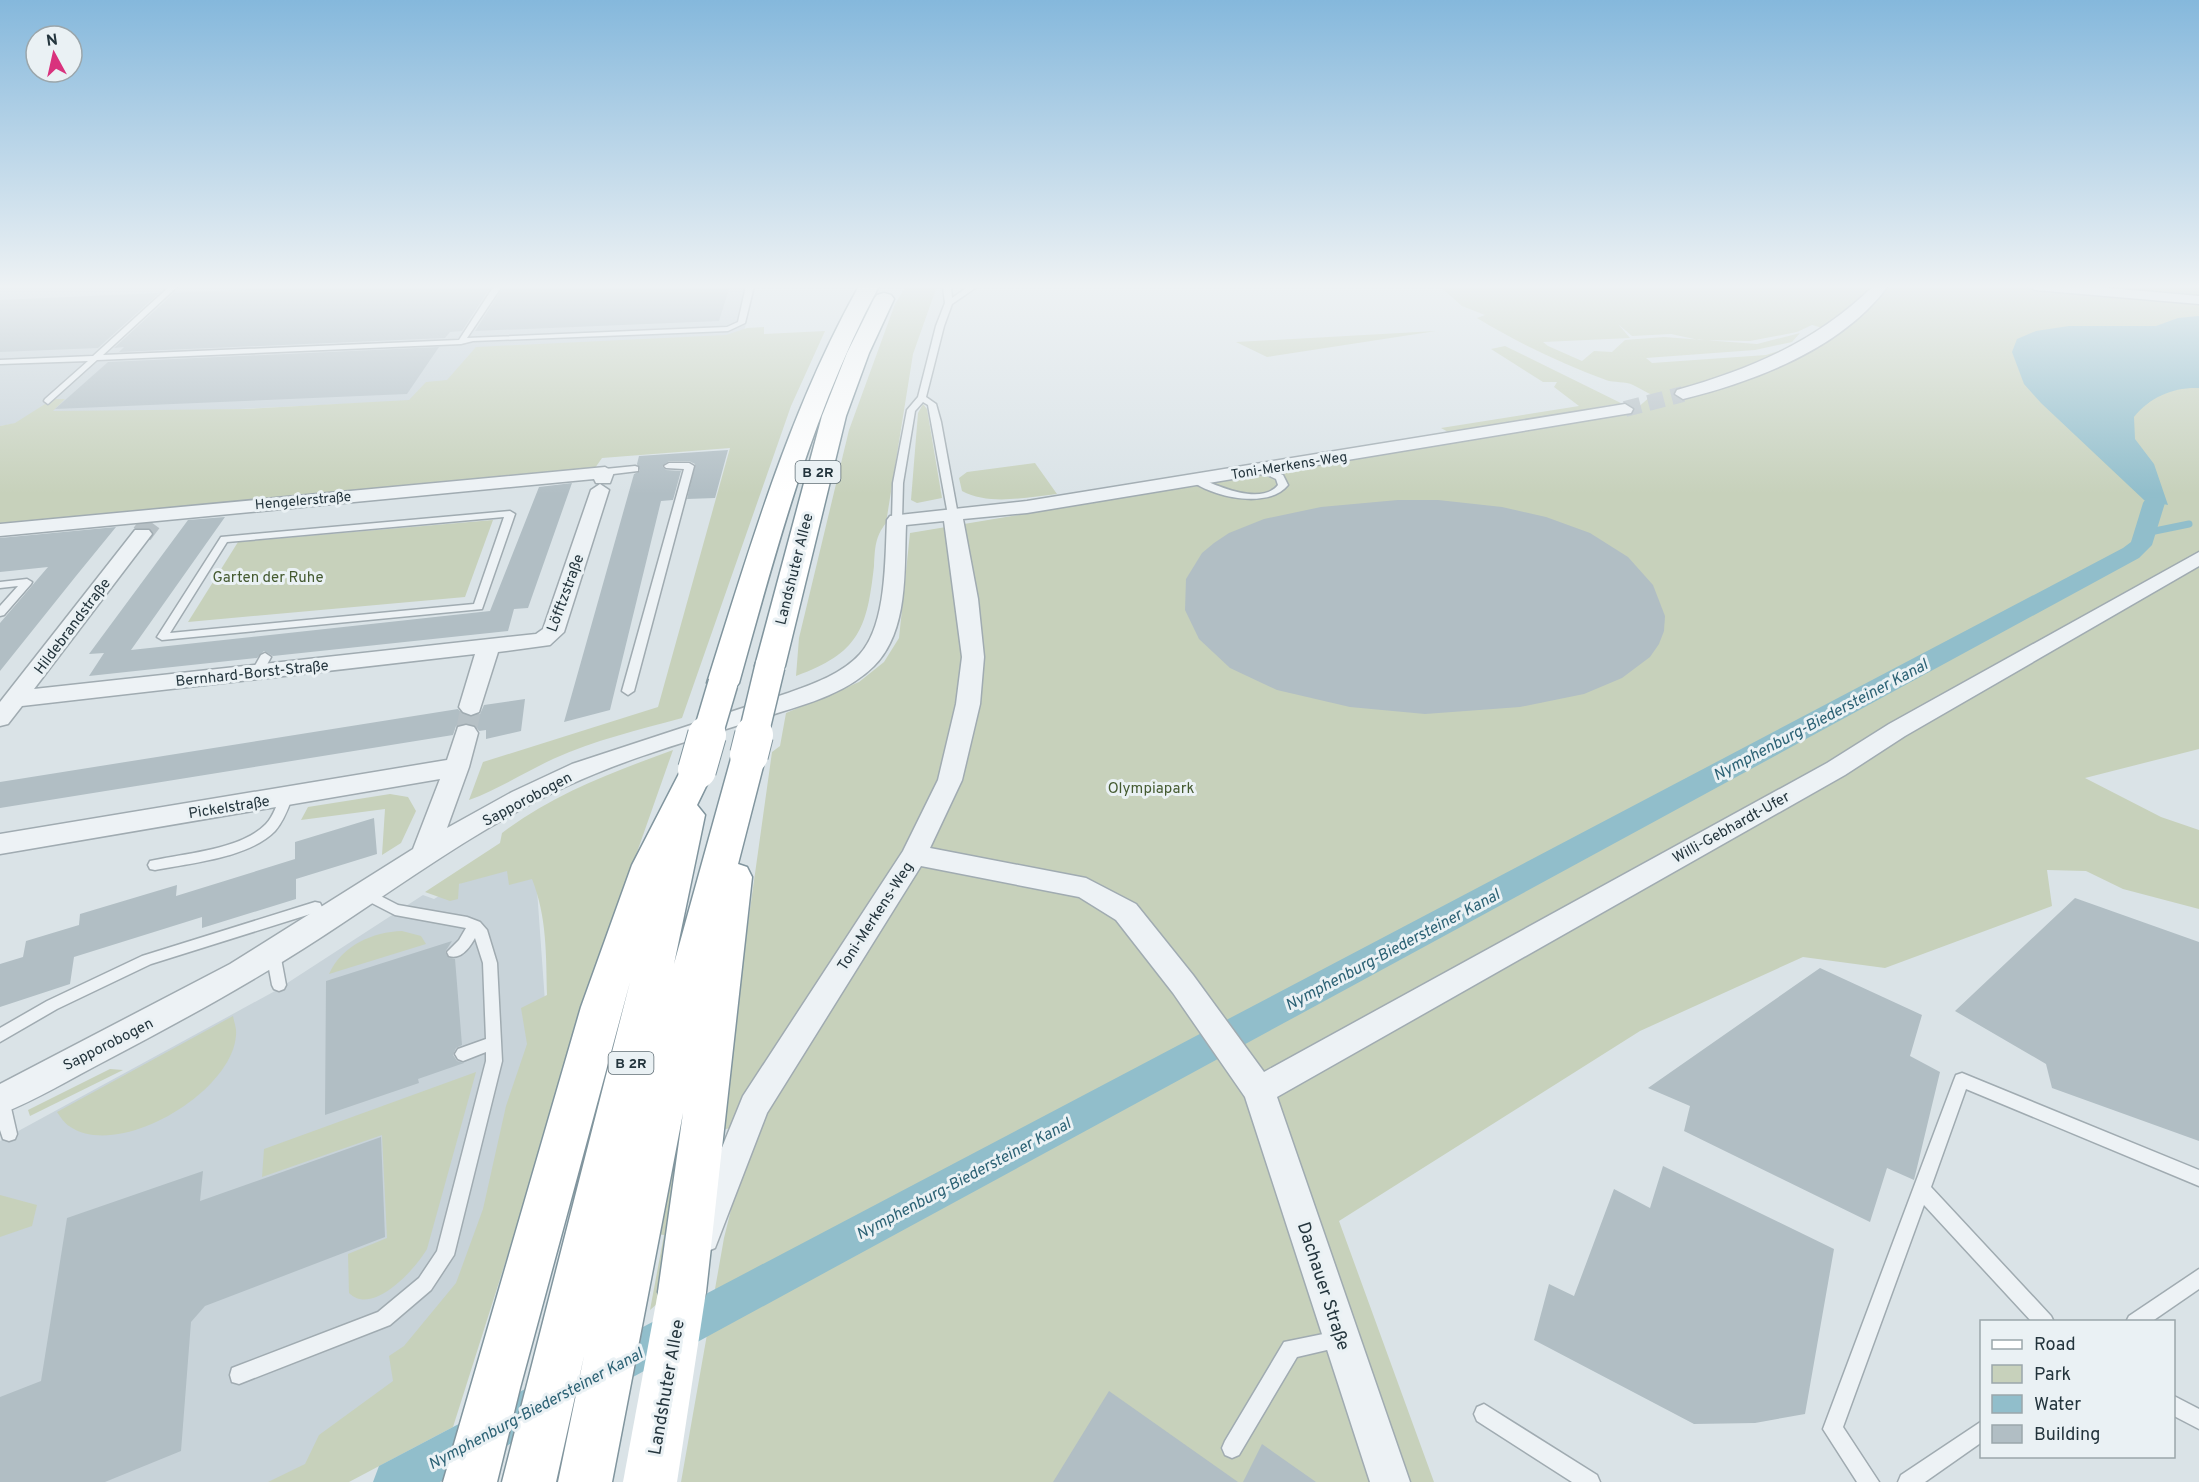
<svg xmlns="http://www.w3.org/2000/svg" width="2199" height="1482" viewBox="0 0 2199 1482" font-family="Overpass,sans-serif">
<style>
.built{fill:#c8d3d9}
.green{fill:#c7d1bb;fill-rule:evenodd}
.water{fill:#91becb}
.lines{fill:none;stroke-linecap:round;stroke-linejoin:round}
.stream{stroke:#91becb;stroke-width:7}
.canal{fill:#91becb;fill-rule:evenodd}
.building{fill:#b1bec4}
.minor-tunnel-far1{stroke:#b6c0c5;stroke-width:16;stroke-dasharray:16 8;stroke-linecap:butt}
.minor-tunnel{stroke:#b6c0c5;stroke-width:21;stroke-dasharray:21 10;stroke-linecap:butt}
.service-casing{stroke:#a0abb1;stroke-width:3}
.minor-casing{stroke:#a0abb1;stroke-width:3}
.trunk-casing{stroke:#81959e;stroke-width:3}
.service{fill:#edf2f5;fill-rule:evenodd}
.minor{fill:#edf2f5;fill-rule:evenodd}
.secondary{fill:#fff;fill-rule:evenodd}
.trunk{fill:#fff;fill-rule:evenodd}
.trunk-bridge-far1-casing{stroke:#81959e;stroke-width:32;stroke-linecap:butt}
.trunk-bridge-casing{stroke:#81959e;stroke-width:40;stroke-linecap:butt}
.trunk-bridge-far1{stroke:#fff;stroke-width:29}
.trunk-bridge{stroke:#fff;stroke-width:38}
.labels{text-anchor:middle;stroke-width:6;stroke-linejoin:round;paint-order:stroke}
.far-street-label{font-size:14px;fill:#24353d;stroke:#eaf1f4}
.shield{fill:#eaf1f4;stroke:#5f6d74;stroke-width:1.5}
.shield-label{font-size:14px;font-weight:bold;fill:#24353d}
.street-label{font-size:15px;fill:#24353d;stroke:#eaf1f4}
.park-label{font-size:15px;fill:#445a30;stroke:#eaf1f4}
.water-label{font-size:16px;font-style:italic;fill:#2b6174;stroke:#eaf1f4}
.near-street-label{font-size:18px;fill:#24353d;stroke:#eaf1f4}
</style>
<rect width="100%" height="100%" fill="#dae3e7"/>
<g class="built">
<path d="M0,286H756L743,335L430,400L48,418L0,426Z"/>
<path d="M488,867L536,876L546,1016L422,1412L282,1482H0V1141L275,991L423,895L434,899Z"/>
</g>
<g class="green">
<path d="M906,286H937L913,354L886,523C875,537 875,548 874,566C867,629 859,653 796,676L799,638L849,430L895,304Z"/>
<path d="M1439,286H2199V749L2085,778L2161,817L2199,830V909L2123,889L2086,871L2047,870L2052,906L1885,968L1803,957L1640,1031L1339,1221L1434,1482H681L724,1238L741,1169L730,1128L719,1131L772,752L780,746L786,713L859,682L884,662L899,638L910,533L1632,413L1616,404L1450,433L1441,428L1579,406L1554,387L1557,382H1543L1491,349L1505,346L1635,410L1652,395C1645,392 1640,388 1633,385C1626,381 1614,383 1606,380C1561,363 1518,343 1477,318L1485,315L1462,306ZM1618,324L1632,336L1671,334L1699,340L1750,341L1797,332L1812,325L1826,329L1794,346L1766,355L1652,363L1646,358L1755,350L1792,342L1800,333L1757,344L1664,337L1625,340L1612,352L1594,351L1582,361L1548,346L1543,342L1630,338Z"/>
<path d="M764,327V334L825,331L791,406L682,718C638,730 595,740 553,759C525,772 499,789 469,800L483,762L658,707L730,448L602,458L595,468L0,523V426L15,423L53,399H65L53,411L246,409L409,400L426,382L447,380L476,347L726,335L747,328Z"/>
<path d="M1436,331L1267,357L1236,342Z"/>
<path d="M923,404L927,409L942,498L917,503L911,500L918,413Z"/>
<path d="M1035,463L1057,494C1027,497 990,506 962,491L959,478L967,472Z"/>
<path d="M493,520L465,597L188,622L238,542Z"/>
<path d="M673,750L623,892L453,1427L349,1482H268L305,1464L319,1435L393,1381L389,1356L404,1346L456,1283L483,1209L506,1106L527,1044L521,1008L547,995C546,954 547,917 532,879L509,885L507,871L459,884L458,899L450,901L425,892L500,843L502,833C553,794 613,772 673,750Z"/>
<path d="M390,794L408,797L416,811L401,843L382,855L385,809L301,820L308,807Z"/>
<path d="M402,931L421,936L426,944L329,974C342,945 373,932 402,931Z"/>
<path d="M233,1016C234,1022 237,1029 236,1035C233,1092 118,1161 69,1126C64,1123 60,1116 57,1112Z"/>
<path d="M110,1069L123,1070L30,1116L28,1110Z"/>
<path d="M476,1072L427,1249C416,1268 373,1317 349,1293L348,1254L387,1238L382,1135L262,1177L264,1149Z"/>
<path d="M690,1094L658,1303L650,1310L664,1235L656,1234L682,1098Z"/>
<path d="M0,1195L37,1205L32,1226L0,1237Z"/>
</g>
<path class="water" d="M2199,316V388C2173,387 2150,397 2134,417L2135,439L2154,464L2168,505L2144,500L2041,403L2024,384L2012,352L2017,339L2036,331L2069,326H2156L2178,318Z"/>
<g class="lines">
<path class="stream" d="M2145,533L2189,524"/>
<path class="canal" d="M2154,497L2162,498L2165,503L2152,545L2139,558L440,1482H373L379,1466L2123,548L2131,542L2143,503L2146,498Z"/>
</g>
<g class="building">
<path d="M311,286H491L462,331L450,332L445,338L119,352L124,347L114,348L174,293Z"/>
<path d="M504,286H730L719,321L475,331Z"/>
<path d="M159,293L98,348L0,352V300Z"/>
<path d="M439,347L407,394L55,409L108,362Z"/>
<path d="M728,450L715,498L687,499L695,464L689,461H669L662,466L666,470L681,471L673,500L661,501L610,710L564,722L634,474L640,471L637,464L639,456Z"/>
<path d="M572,483L528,608L514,609L508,631L273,656L264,651L257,658L89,676L104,653L89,654L188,520L225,517L131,650L490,611L539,487Z"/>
<path d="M1398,500H1438L1502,507L1546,517L1590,533L1628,557L1653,585L1665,616L1664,631L1659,644L1650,657L1622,678L1584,694L1520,707L1425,714L1350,707L1277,690L1230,668L1199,639L1185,610L1186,579L1202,553L1214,543L1229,533L1264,519L1321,507Z"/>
<path d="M116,527L76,576L0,671V623L48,567L0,572V538Z"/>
<path d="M525,699L521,731L486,739V730L479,731L475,725L465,723L456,726L453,735L0,808V782L458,709L462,714L472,717L480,714L484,705Z"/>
<path d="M374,818L377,854L296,879V899L202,928V917L74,957L70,984L0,1007V964L23,957L26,941L79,925L80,914L177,885L176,896L295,859V842Z"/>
<path d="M2075,898L2199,942V1141L2052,1088L2046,1064L1955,1011Z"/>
<path d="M452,941L445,952L449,958L455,959L462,1045L456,1048L453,1055L457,1061L464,1063L418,1079L419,1083L325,1115L326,981Z"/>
<path d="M1820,968L1922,1015L1910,1056L1940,1072L1914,1180L1887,1168L1870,1222L1684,1131L1690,1106L1648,1088Z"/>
<path d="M381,1137L385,1237L205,1306L191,1322L181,1451L105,1482H0V1397L41,1381L67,1218L203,1171L200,1201Z"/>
<path d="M1663,1166L1834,1249L1805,1414L1755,1423L1694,1424L1534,1340L1549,1284L1574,1296L1614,1189L1650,1208Z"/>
<path d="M1109,1391L1238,1482H1053Z"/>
<path d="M1262,1444L1316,1482H1243Z"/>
</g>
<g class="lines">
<path class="minor-tunnel-far1" d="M1625,409L1683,394"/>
<g class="minor-tunnel">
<path d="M142,534L151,522"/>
<path d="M466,733L471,707"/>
</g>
<g class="service-casing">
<g id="service">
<path d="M170,286H178L103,355L459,340L494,286H502L467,338L727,327L738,322L746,286H754L745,323L728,331L473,341L461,344L97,360L48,404L44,401L45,399L88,361L0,364V360L93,356Z"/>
<path d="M943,286H951L952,298L969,286H978L952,304L944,326L926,397L936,404L941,422L958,515L953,518L948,515L928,405L923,402L915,411L903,483L902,520L897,523L892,520L893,483L907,410L918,397L936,326L945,303Z"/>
<path d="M669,463H689L694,466L634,691L628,695L622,691L684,469L666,468L664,466Z"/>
<path d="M635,466L638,467V471L605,475L600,472L605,469Z"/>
<path d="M1262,466L1283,475L1288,485C1268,510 1211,497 1189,479L1191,477H1197C1217,486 1261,506 1278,485L1276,479L1259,471L1257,469Z"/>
<path d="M510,511L515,514L482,609L162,640L157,637L221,537ZM504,517L474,604L170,633L227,542Z"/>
<path d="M27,579L32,582L31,584L4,615L0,616V606L18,586L0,588V582Z"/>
<path d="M265,653L271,657L261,676H253L251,673L261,655Z"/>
<path d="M286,793L290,795L292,798C288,809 283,822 275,831C249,858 190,863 155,870L150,869L148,865L150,861L155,860C188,853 242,849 266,824C274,816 276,804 282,795Z"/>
<path d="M367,889L398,905L467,917L480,922L487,930L497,963L502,1061L454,1255L431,1290L390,1325L239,1384L232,1382L230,1375L232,1368L378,1312L419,1278L437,1251L486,1061V1052L463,1061L458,1059L455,1054L458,1049L486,1039L483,963L475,938C470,947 461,960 449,956L447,952L459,940L466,928L395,915L362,898L360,894L362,890Z"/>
<path d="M315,902L320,903L322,907L320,911L151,964L57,1009L0,1042V1028L47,1001L142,956Z"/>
<path d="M273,947L278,949L280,953L286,985L284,989L279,991L274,989L272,985L266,953L268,949Z"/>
<path d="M1962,1073L2199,1170V1186L1966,1089L1931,1187L2051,1316L2054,1322H2032L1924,1205L1843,1427L1879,1482H1857L1823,1429L1954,1080L1956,1075Z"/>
<path d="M0,1092L7,1094L9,1099L17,1134L15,1139L9,1141L3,1139L0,1130Z"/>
<path d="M2199,1269V1289L2151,1322H2126L2129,1316Z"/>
<path d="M1338,1331L1344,1334L1347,1340L1344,1346L1297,1357L1239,1455L1232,1458L1225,1455L1222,1448L1225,1441L1284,1342Z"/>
<path d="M2174,1396L2199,1409V1429L2174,1416Z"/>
<path d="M1484,1404L1597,1475L1600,1482H1572L1477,1421L1474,1414L1477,1407Z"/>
<path d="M1982,1421V1442L1925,1482H1898L1901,1475Z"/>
</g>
</g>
<g class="minor-casing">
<g id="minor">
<path d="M1873,286H1888C1842,348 1756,381 1683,399L1675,394L1677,390C1751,369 1818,341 1873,286Z"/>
<path d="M2028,286H2086L2199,296V304L2035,290Z"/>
<path d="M1625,404L1633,409L1631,413L1027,513L963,519L978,599L984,657L980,704L962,780L930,848L1086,878L1136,904L1193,975L1264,1072L1827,763L1889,724L2199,552V566L1905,736L1845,775L1277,1097L1410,1482H1370L1245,1097L1173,993L1116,920L1079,897L921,866L767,1113L715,1248L703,1253L691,1248L686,1236L743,1096L903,851L938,780L956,704L962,657L944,521L906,525C904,570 909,631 874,666C843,697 795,707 755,720C692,740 627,758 567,786C479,827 401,885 320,938C251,983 179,1022 107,1060C72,1078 37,1100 0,1114V1084L230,964L413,849L440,779L0,854V834L447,760L458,727L466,725L474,727L478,733L469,767L447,828L512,792L572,764L788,693C813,684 842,674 860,654C887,624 885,558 887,520L890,516L1027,501Z"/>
<path d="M605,467L614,472L610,483H596L594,479L0,536V524Z"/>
<path d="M600,484L609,490L564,632L550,645L498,652L479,712L471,715L463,712L459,707L475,654L22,706L8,724L0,726V702L135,530H149L152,534L34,689L536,634L543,629L591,490Z"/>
</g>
</g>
<g class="trunk-casing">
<g id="trunk">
<path d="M859,286H879C812,412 777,547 739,683L734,690L723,693L712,690L707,683C750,547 789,411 859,286Z"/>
<path d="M884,293L891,295L894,299L869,353L846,416L785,666L781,673L770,676L759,673L755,666L822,416L847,353L874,299L877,295Z"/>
<path d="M749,743L761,747L766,755L738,864L747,867L752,877L706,1292L699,1309L682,1316L665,1309L658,1292L683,1113L612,1482H558L584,1356L556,1482H502L630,982L520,1388L497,1482H443L581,1007L632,865L685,762L697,758L709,762L714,770L697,805L705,815L674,964L732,755L737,747Z"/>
</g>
</g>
<use href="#service" class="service"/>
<use href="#minor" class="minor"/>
<path class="secondary" d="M682,1268L699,1275L706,1292L677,1482H623L658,1292L665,1275Z"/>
<use href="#trunk" class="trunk"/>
<g class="trunk-bridge-far1-casing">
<g id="trunk-bridge-far1">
<path d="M707,737L723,683"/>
<path d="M753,737L770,666"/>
</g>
</g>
<g class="trunk-bridge-casing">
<g id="trunk-bridge">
<path d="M749,755L754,735"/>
<path d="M697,770L707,735"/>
</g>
</g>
<use href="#trunk-bridge-far1" class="trunk-bridge-far1"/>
<use href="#trunk-bridge" class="trunk-bridge"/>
</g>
<linearGradient id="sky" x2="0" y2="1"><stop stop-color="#85b8dc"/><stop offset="0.58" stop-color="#eef2f4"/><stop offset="1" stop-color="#eef2f4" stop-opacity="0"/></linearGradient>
<rect width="2199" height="494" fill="url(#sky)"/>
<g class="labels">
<g class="far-street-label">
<text transform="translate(1289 465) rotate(-9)" y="5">Toni-Merkens-Weg</text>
<text transform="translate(303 500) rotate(-5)" y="5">Hengelerstraße</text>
</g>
<g class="shield">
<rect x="795.5" y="461" width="45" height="22" rx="4.5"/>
<rect x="608.5" y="1052" width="45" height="22" rx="4.5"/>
</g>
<g class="shield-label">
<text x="818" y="477">B 2R</text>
<text x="631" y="1068">B 2R</text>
</g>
<g class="street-label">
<text transform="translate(794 569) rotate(-76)" y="5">Landshuter Allee</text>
<text transform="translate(565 593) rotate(-70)" y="5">Löfftzstraße</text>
<text transform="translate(72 626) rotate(-53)" y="5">Hildebrandstraße</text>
<text transform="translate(252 673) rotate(-6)" y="5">Bernhard-Borst-Straße</text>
<text transform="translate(527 799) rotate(-28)" y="5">Sapporobogen</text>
<text transform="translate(229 807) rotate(-9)" y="5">Pickelstraße</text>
<text transform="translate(1731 827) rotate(-29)" y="5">Willi-Gebhardt-Ufer</text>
<text transform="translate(875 916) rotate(-57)" y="5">Toni-Merkens-Weg</text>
<text transform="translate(108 1044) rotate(-27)" y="5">Sapporobogen</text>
</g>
<g class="park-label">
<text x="268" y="582">Garten der Ruhe</text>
<text x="1151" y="793">Olympiapark</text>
</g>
<g class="water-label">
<text transform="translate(1820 719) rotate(-28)" y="6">Nymphenburg-Biedersteiner Kanal</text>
<text transform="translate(1392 949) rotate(-28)" y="6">Nymphenburg-Biedersteiner Kanal</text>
<text transform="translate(963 1178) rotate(-28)" y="6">Nymphenburg-Biedersteiner Kanal</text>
<text transform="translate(535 1408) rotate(-28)" y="6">Nymphenburg-Biedersteiner Kanal</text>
</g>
<g class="near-street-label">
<text transform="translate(1324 1286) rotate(72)" y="6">Dachauer Straße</text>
<text transform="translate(666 1387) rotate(-80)" y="6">Landshuter Allee</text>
</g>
</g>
<rect x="1980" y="1320" width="195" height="138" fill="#eaf1f4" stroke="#9ba6ab" stroke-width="1.5"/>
<rect x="1992" y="1340" width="30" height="9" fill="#ffffff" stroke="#9ba6ab" stroke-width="1.5"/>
<text x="2034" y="1350" font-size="18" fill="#24353d">Road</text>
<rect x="1992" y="1365" width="30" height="18" fill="#c7d1bb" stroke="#9ba6ab" stroke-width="1.5"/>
<text x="2034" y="1380" font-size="18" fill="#24353d">Park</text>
<rect x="1992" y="1395" width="30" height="18" fill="#91becb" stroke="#9ba6ab" stroke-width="1.5"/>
<text x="2034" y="1410" font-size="18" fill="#24353d">Water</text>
<rect x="1992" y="1425" width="30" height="18" fill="#b1bec4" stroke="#9ba6ab" stroke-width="1.5"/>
<text x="2034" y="1440" font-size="18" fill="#24353d">Building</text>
<g transform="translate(54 54) rotate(352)"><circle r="28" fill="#eaf1f4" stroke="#9ba6ab" stroke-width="1.5"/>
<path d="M0-4.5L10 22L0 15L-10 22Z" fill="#d9327d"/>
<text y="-9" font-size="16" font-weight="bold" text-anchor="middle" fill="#24353d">N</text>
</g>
</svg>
